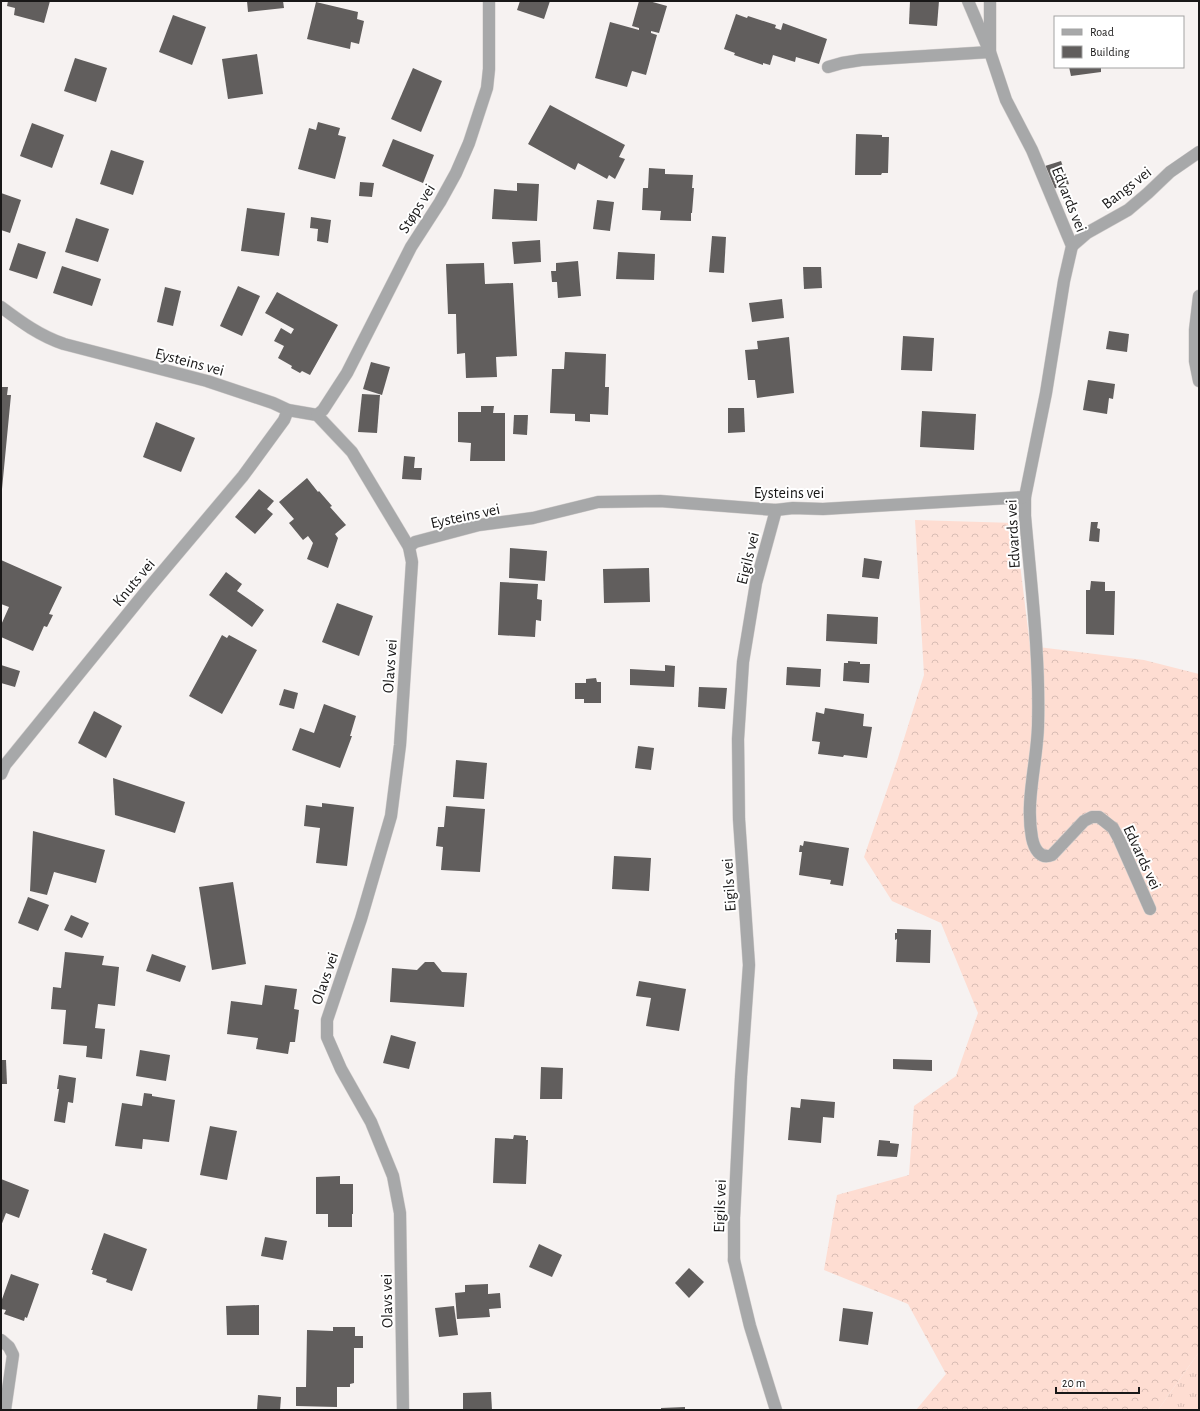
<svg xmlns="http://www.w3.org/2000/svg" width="1200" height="1411" viewBox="0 0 1200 1411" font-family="'Alegreya Sans',sans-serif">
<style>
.grass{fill:url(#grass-tufts)}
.forest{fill:url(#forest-crowns)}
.building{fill:#615e5d}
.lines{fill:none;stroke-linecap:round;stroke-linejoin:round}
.lane-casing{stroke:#d3cfce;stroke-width:13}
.street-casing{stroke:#d3cfce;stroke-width:13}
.lane{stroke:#a7a8a9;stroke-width:12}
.street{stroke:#a7a8a9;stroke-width:12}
.labels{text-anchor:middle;stroke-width:4;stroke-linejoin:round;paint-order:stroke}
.street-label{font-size:16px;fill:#191818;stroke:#fff}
</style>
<defs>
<pattern id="grass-tufts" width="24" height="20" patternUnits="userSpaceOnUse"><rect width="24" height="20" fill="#feddd2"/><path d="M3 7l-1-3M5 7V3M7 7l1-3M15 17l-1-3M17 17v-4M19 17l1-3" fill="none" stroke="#d9bdb4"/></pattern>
<pattern id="forest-crowns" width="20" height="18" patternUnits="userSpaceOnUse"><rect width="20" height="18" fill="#feddd2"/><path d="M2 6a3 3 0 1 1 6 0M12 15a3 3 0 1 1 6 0" fill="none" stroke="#d9bdb4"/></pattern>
</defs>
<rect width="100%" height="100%" fill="#f6f2f1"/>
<path class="grass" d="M1199,1352V1410H1158Z"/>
<path class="forest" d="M915,520L1015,523L1030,646L1144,660L1199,674V1352L1158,1410H916L946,1374L908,1304L824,1270L837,1195L909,1175L914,1106L956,1076L978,1013L941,923L892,901L864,857L897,761L924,675Z"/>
<g class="building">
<path d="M8,1H50L44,23L14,15L15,8L7,6Z"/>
<path d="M247,1H283L284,8L248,12Z"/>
<path d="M520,1H550L544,19L517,10Z"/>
<path d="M639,1H649L667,6L659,33L651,31V33L657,35L646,75L632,71L627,87L595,78L610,22L639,30V28L632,26Z"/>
<path d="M910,1H939L937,26L909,24Z"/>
<path d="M316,2L358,12L357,19L364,21L359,44L351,42L350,49L307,39Z"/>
<path d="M736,14L747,18L748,16L776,25L775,28L781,30L783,23L827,39L819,64L796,57L795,62L773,55L770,65L763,63V65L734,55L735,53L724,49Z"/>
<path d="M173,15L206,27L192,65L159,52Z"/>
<path d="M257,54L263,94L228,99L222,59Z"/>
<path d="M75,58L107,68L96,102L64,91Z"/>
<path d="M1069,67H1101V72L1071,76Z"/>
<path d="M413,68L442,81L421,132L391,119Z"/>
<path d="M550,105L625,145L619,157L625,159L615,179L609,175L607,179L578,163L575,170L528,144Z"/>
<path d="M318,122L340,128L338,135L346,137L335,179L298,169L309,128L316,130Z"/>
<path d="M32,123L64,135L52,168L20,156Z"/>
<path d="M856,134L882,135V137H889L888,173H882L881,175H855Z"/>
<path d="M393,139L434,155L423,183L382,166Z"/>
<path d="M111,150L144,161L133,195L100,184Z"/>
<path d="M1061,161L1069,184L1053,189L1045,166Z"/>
<path d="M649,168L665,169V174L693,175L692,188H694L692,213H691V221L660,220L661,211L642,210L643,188H648Z"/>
<path d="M360,182L374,183L372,197L359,196Z"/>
<path d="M517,183L539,184L537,221L492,219L494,189L517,191Z"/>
<path d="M1,193L21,200L10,233L1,230Z"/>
<path d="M597,200L614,202L610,231L593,229Z"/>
<path d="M247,208L285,213L279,256L241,251Z"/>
<path d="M311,217L331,220L328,243L317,241L318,229L310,228Z"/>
<path d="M76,218L109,229L98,262L65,252Z"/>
<path d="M712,236L726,237L724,273L709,272Z"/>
<path d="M540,240L541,262L514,264L512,242Z"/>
<path d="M18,243L46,252L37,279L9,270Z"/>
<path d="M618,252L655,254L654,280L616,279Z"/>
<path d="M578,261L581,296L558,298L557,282H552L551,271H556V263Z"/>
<path d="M484,263L485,284L513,283L517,356L496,357L497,377L466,378L465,353L457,354L456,314H448L446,264Z"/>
<path d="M62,266L101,279L92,306L53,293Z"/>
<path d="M803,267H821L822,288L804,289Z"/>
<path d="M238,286L260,296L242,336L220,326Z"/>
<path d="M165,287L181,291L173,326L157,322Z"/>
<path d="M277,292L338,325L310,375L302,371L300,373L291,368L292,366L278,358L284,346L274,341L281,328L291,334L294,329L265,313Z"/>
<path d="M782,299L784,318L752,322L749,303Z"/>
<path d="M1109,331L1129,334L1127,352L1106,349Z"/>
<path d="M903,336L934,338L932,371L901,370Z"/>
<path d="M789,337L794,393L757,398L755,380H748L745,350L758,349L757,341Z"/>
<path d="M565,352L606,354L605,387H609L608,415L590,414V422L575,421V414L550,413L552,369H564Z"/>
<path d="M371,362L390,367L382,395L363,389Z"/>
<path d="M1088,380L1115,384L1113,399L1109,398L1107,414L1083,410Z"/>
<path d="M1,387H8L7,395H11L2,489H1Z"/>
<path d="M362,394L380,395L377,433L358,432Z"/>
<path d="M481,406H494L493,413H505V461H470L471,443L458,442V412H481Z"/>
<path d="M728,408H744L745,432L728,433Z"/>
<path d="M922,411L976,414L974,450L920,447Z"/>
<path d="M514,415H528L527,435L513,434Z"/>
<path d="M156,422L195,438L181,472L143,457Z"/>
<path d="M404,456L415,457L414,468H422L421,480L402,479Z"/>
<path d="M307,478L318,492L319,491L332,506L330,507L346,525L335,534L338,538L328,568L307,559L313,543L308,536L303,540L289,523L294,519L279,502Z"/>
<path d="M259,489L274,501L267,509L273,514L255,534L235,517Z"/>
<path d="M1091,522H1098L1097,528L1100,529L1099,542L1089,541Z"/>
<path d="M510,548L547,551L545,581L509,578Z"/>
<path d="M864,558L882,561L879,579L862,577Z"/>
<path d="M1,560L62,587L49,614L53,615L47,627L44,626L33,651L1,637V625L9,607L1,604Z"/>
<path d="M649,568L650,602L604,603L603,569Z"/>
<path d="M226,572L242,584L237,591L264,610L252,627L209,595Z"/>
<path d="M1091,581L1105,582V591H1115L1114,635L1086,634V590H1090Z"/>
<path d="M500,582L538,584L537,599L542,600L541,621L536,620L535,637L498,635Z"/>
<path d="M337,603L373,616L359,656L322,642Z"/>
<path d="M827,614L878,617L877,644L826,641Z"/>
<path d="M222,635L227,638L229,635L257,650L222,714L189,696Z"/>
<path d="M848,661L860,662V664H870L869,683L843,681L844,663H848Z"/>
<path d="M1,665L20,671L15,687L1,683Z"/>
<path d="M665,665L675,666L674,687L630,685V669L665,671Z"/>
<path d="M787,667L821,669L820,687L786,685Z"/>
<path d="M596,678L597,682H601V703H584V699H575V683H586V679Z"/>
<path d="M699,687L727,688L725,709L698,707Z"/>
<path d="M284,689L298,693L294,709L279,705Z"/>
<path d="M324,704L356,716L350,736H352L340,768L292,750L300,728L314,733Z"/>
<path d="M825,708L864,714L863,726L872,727L867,758L844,755L843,757L818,754L820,742L812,741L816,712L824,714Z"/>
<path d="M94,711L122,726L106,758L78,743Z"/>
<path d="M638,746L654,748L651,770L635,768Z"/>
<path d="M456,760L487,763L484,799L453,797Z"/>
<path d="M113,778L185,802L175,833L115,815Z"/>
<path d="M322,803L354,807L347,866L316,863L320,828L304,826L306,805L322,807Z"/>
<path d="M446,806L485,809L480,872L441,870L443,847L436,846L438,827H444Z"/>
<path d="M33,831L105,850L96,883L54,872L47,895L30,891Z"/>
<path d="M804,841L849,848L843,886L830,884L831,880L799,875L802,852H799L800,845L803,846Z"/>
<path d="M614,856L651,858L649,891L612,889Z"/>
<path d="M233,882L246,964L212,970L199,887Z"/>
<path d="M28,897L49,905L38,931L18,923Z"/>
<path d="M71,915L89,923L82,938L64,930Z"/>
<path d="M897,929L931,930L930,963L896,962L897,939L895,940V933H897Z"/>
<path d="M65,952L104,956L102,965L119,967L115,1006L98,1004L95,1028L105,1029L102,1059L86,1057L87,1046L63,1044L66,1010L51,1009L53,987L61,988Z"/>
<path d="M152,954L186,966L180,982L146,971Z"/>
<path d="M425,962H434L442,972L467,973L464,1007L390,1002L392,968L417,970Z"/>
<path d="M639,981L686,989L679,1031L646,1026L651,998L636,996Z"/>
<path d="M265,985L297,989L294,1009L299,1010L295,1042H290L288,1054L256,1049L258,1038L227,1034L231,1001L262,1005Z"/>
<path d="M391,1035L416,1042L409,1069L383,1063Z"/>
<path d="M140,1050L170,1055L166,1081L136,1076Z"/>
<path d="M893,1059L932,1060V1071L893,1069Z"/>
<path d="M1,1060H6L7,1084H1Z"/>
<path d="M541,1067L563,1068L562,1099H540Z"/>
<path d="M59,1075L76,1078L73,1103L68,1102L65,1123L54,1121L59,1089H57Z"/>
<path d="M144,1093L152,1094V1096L175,1100L169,1142L143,1139L142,1149L115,1146L122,1103L142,1106Z"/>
<path d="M801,1099L835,1102L834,1118L823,1117L821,1143L788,1140L791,1107L800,1108Z"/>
<path d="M210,1126L237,1131L227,1180L200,1175Z"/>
<path d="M514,1135L526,1136V1140H528L526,1184L493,1183L495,1138L513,1139Z"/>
<path d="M879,1140L890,1141V1143L899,1144L897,1157L877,1156Z"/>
<path d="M340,1176V1184H353V1214H352V1227H328V1214H316V1177Z"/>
<path d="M1,1179L29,1190L19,1218L6,1213L1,1226Z"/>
<path d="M104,1233L147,1249L132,1291L106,1282L107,1279L92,1274L93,1270H91Z"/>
<path d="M265,1237L287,1241L283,1260L261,1256Z"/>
<path d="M539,1244L562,1255L552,1277L529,1267Z"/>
<path d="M689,1268L704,1282L689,1298L675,1283Z"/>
<path d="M11,1274L39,1284L27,1318L25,1317L24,1321L4,1314L6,1310L1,1309V1302Z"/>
<path d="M488,1284V1294L500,1293L501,1308L489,1309L490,1317L457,1319L455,1293L465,1292V1285Z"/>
<path d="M259,1305V1335H227L226,1306Z"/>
<path d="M454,1306L458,1335L439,1337L435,1308Z"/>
<path d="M843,1308L873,1312L868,1345L839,1341Z"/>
<path d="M333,1327H355V1336H363V1348H354V1383L350,1384V1387H337V1407L296,1406V1387H306L307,1330L333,1331Z"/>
<path d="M491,1392L492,1410H463V1393Z"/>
<path d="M258,1395L281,1397L280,1410H257Z"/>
<path d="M685,1407V1410H661V1408Z"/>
</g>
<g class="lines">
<g class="lane-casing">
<g id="lane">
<path d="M828,67L842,63L861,60L990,52"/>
<path d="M1199,296L1195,330V361L1199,381"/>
<path d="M734,1260L750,1326L776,1410"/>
<path d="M1,1340L9,1347L13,1355L5,1410"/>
</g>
</g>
<g class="street-casing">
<g id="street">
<path d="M968,1L988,48"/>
<path d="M990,1V52L1006,100L1032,150L1072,246L1064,281L1046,393L1025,497V516C1031,586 1040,656 1038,726C1037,763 1025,801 1032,838C1034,848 1040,860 1052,855L1084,821L1092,817H1099L1113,828L1119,839L1150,909"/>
<path d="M1072,246L1087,233L1128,210L1148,193L1170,172L1199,152"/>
<path d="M1,307C21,322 40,336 64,344L207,381L273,403L288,410L317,415L352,452L409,547L412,562L400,745L391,816L361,919L327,1020V1037L341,1069L371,1122L393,1176L400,1213L403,1410"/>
<path d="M317,415L323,410L347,373L411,247L440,202L456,173L469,143L487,88L489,69V1"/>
<path d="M409,547L415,542L479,525L533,518L598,502L660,501L776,510L793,508L823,509L1025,497"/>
<path d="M1,774L5,765L147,590L243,476L284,420L288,410"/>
<path d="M734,1260V1218L741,1077L749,965L739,819L738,739L743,662L756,583L776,510"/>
</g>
</g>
<use href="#lane" class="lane"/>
<use href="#street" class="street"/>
</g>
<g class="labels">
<g class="street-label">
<text transform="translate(1126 187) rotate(-38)" y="6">Bangs vei</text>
<text transform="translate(1070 199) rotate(68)" y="6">Edvards vei</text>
<text transform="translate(416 208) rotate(-58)" y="6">Støps vei</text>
<text transform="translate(190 361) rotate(15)" y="6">Eysteins vei</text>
<text x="789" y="498">Eysteins vei</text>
<text transform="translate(465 515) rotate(-12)" y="6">Eysteins vei</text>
<text transform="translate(1012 534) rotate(-93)" y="6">Edvards vei</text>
<text transform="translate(747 558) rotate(-76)" y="6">Eigils vei</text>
<text transform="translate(133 582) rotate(-50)" y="6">Knuts vei</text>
<text transform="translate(389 666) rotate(-86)" y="6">Olavs vei</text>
<text transform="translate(1143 857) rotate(65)" y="6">Edvards vei</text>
<text transform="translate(728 885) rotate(-94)" y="6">Eigils vei</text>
<text transform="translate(324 978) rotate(-71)" y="6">Olavs vei</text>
<text transform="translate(719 1206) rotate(-88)" y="6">Eigils vei</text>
<text transform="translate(386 1301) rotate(-91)" y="6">Olavs vei</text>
</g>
</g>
<rect width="1200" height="1411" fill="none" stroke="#191818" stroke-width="4"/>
<rect x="1054" y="16" width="130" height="52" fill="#ffffff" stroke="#a3a3a3"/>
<rect x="1062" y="29" width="20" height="6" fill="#a7a8a9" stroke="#a3a3a3"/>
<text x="1090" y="36" font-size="12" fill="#191818">Road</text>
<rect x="1062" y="46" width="20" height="12" fill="#615e5d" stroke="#a3a3a3"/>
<text x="1090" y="56" font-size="12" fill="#191818">Building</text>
<path d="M1056 1387v6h83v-6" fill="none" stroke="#191818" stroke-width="2"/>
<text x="1062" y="1387" font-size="12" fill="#191818" stroke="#ffffff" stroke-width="3" paint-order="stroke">20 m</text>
</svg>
